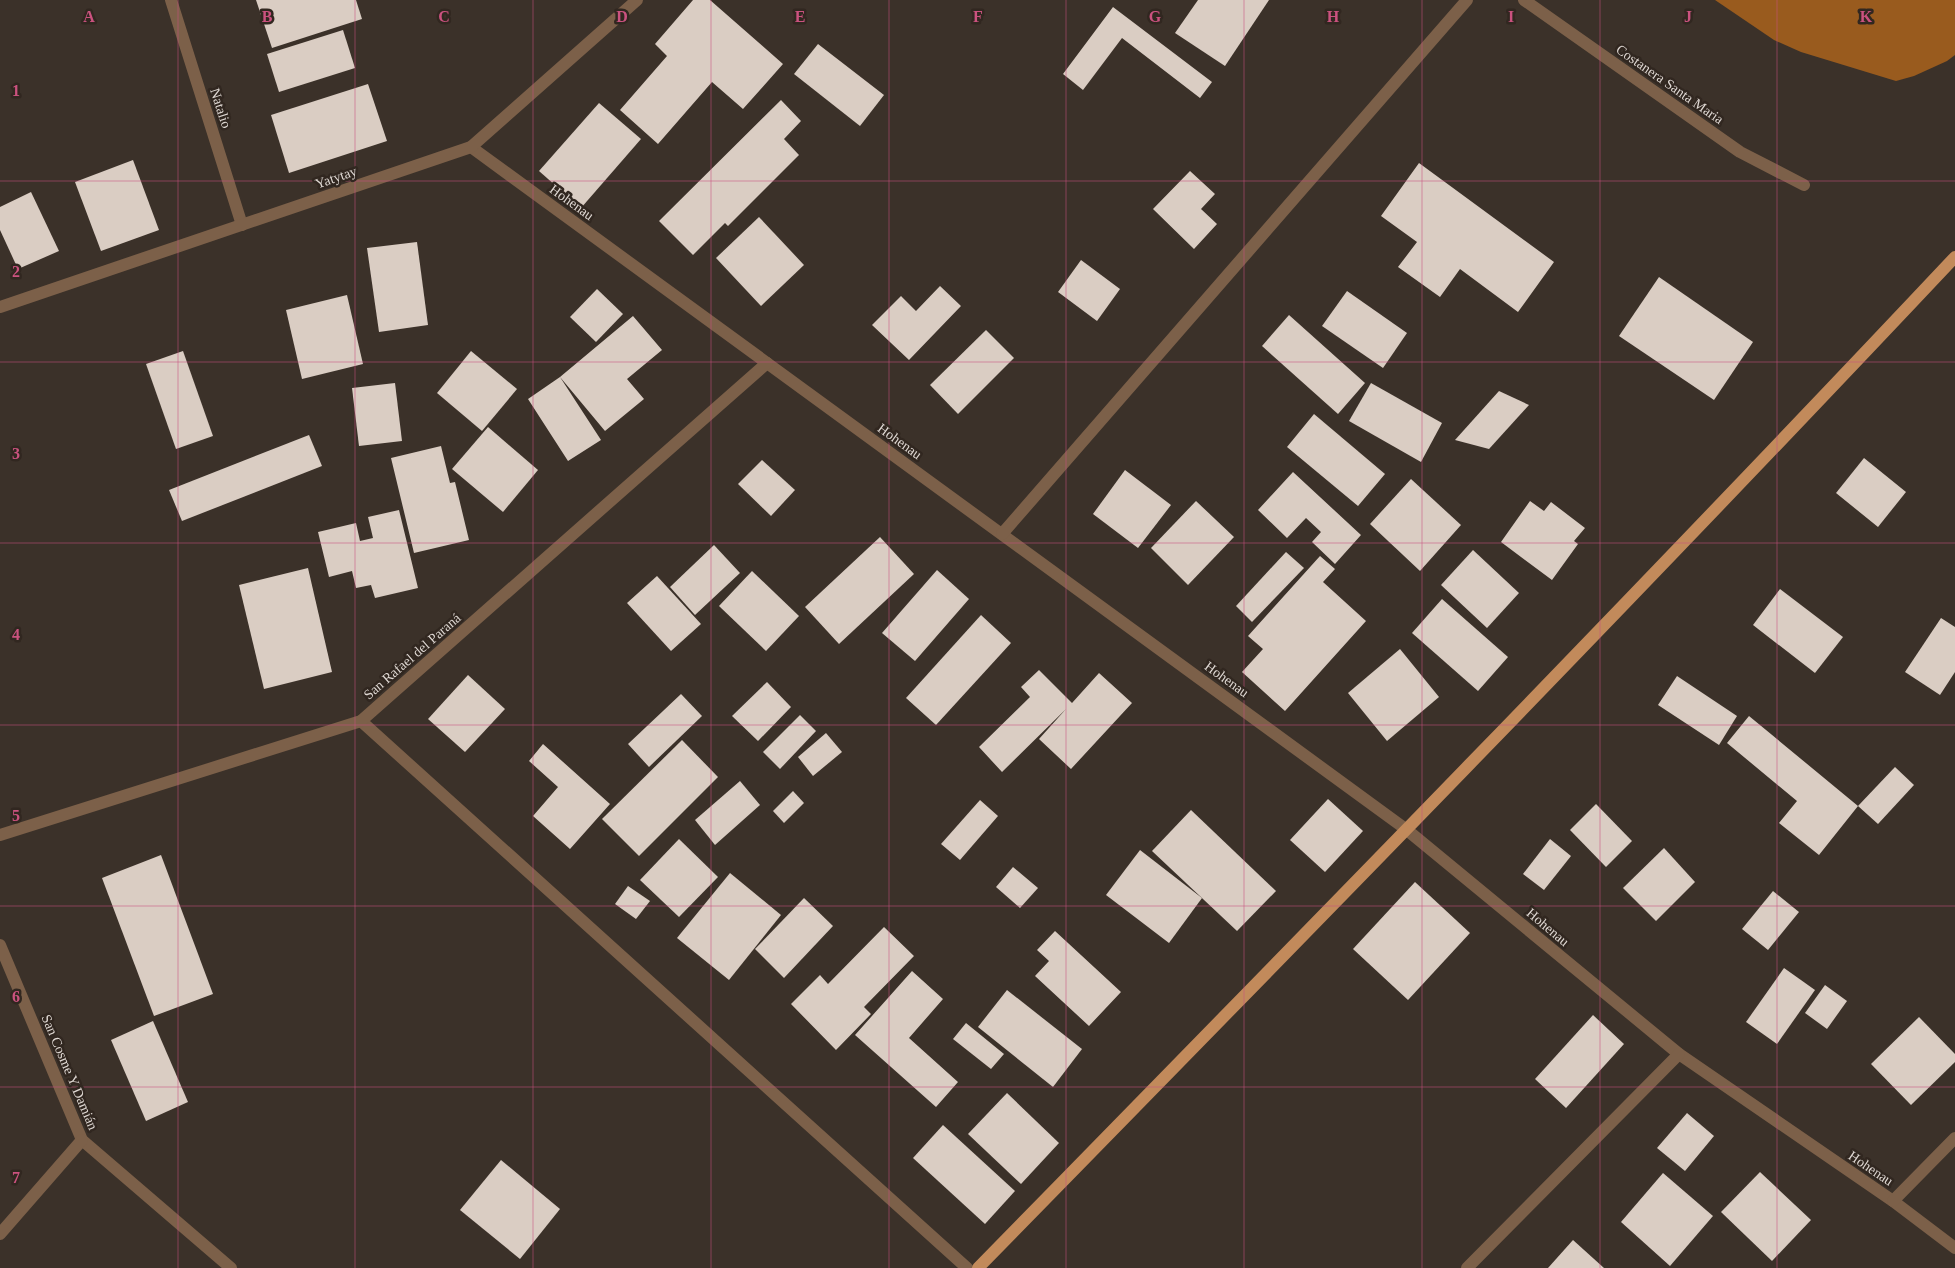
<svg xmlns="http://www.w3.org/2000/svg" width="1955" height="1268" viewBox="0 0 1955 1268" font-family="Georgia,serif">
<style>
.water{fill:#995b1e}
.building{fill:#dacdc3}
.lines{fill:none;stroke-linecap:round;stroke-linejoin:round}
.minor{stroke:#7c6049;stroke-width:12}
.major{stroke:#c28a5b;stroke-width:12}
.grid{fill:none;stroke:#cb527f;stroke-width:1;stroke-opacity:0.55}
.labels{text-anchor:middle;stroke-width:5;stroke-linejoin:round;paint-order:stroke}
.street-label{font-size:14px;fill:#dfd8d3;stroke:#312720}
.grid-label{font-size:16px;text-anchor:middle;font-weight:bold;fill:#cb527f;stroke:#312720;stroke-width:5;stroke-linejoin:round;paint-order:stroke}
</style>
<rect width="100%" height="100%" fill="#3b3129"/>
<path class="water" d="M1715,0H1955V55L1947,61L1914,76L1896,81L1801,52L1774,40Z"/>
<g class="building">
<path d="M256,0H356L362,19L272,48Z"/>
<path d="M693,0H710L783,64L743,109L712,82L658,144L620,110L667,56L655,44Z"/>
<path d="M1198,0H1269L1225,66L1175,33Z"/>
<path d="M1113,7L1212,82L1200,98L1122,38L1083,90L1063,74Z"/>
<path d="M343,30L355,68L279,92L267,54Z"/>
<path d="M818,44L884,95L860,126L794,74Z"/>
<path d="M368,84L387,141L289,173L271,115Z"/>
<path d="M781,100L801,121L784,139L799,155L728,226L725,223L693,255L659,221Z"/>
<path d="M599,103L641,139L581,208L539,171Z"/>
<path d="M133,160L159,230L101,251L75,182Z"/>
<path d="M1419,163L1554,262L1518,312L1460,269L1440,297L1398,267L1417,242L1381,216Z"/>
<path d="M1190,171L1215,194L1201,209L1217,224L1194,249L1153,209Z"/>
<path d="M31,192L59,251L18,269L0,230V207Z"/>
<path d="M759,217L804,265L761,306L716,258Z"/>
<path d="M417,242L428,325L379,332L367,248Z"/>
<path d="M1081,260L1120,289L1097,321L1058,292Z"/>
<path d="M1659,277L1753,342L1714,400L1619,336Z"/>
<path d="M940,286L961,306L909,360L872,325L901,296L916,311Z"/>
<path d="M597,289L623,314L596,342L570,317Z"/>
<path d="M1347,291L1407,333L1383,368L1322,326Z"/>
<path d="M347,295L363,364L302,379L286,310Z"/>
<path d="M1289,315L1365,383L1338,414L1262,346Z"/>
<path d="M633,316L662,350L627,379L644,399L605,431L560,377L601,440L568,461L528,399L560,377Z"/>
<path d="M986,330L1014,358L958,414L930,385Z"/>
<path d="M183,351L213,436L176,449L146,364Z"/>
<path d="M471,351L517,389L482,431L437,393Z"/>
<path d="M395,383L402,441L359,446L352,388Z"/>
<path d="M1371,383L1442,423L1421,462L1349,421Z"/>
<path d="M1499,391L1529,405L1489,449L1455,440Z"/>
<path d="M1314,414L1385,474L1358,506L1287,447Z"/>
<path d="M488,427L538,470L503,512L452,469Z"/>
<path d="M309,435L322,466L182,521L169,490Z"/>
<path d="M441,446L450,483L455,482L469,540L414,553L391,458Z"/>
<path d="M1864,458L1906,492L1878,527L1836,493Z"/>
<path d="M762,460L795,490L771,516L738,484Z"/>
<path d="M1125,470L1171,505L1138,548L1093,514Z"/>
<path d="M1293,472L1361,535L1335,564L1312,542L1321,532L1306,518L1287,538L1258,510Z"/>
<path d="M1411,479L1461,525L1420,571L1370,524Z"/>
<path d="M1196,501L1234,537L1188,585L1151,548Z"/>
<path d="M1530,501L1544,511L1551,502L1585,528L1574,541L1578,544L1552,580L1501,542Z"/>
<path d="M399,510L418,588L375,598L371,585L356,588L352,571L329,577L318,532L356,523L360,541L373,538L368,517Z"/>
<path d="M880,537L914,574L839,644L805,607Z"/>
<path d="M714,545L740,573L695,615L670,587Z"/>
<path d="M1473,550L1519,593L1487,628L1441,585Z"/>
<path d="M1286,552L1304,568L1252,622L1236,606Z"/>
<path d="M1320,556L1335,569L1323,582L1366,621L1285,711L1242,672L1263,649L1248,636Z"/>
<path d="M308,568L332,672L264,689L239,585Z"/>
<path d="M937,570L969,599L915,661L882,633Z"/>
<path d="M752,571L799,616L766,651L719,606Z"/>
<path d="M657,576L701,624L671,651L627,603Z"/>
<path d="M1780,589L1843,637L1815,673L1753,625Z"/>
<path d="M1442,599L1508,657L1478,691L1412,633Z"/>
<path d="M981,615L1011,643L936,725L906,698Z"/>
<path d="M1941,618L1955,627V672L1940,695L1905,672Z"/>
<path d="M1400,649L1439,697L1387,741L1348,693Z"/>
<path d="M1039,670L1072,703L1099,673L1132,703L1071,769L1039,739L1066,709L1002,772L979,747L1030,697L1021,687Z"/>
<path d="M468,675L505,709L465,752L428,719Z"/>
<path d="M1677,676L1737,716L1719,745L1658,705Z"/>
<path d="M767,682L791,707L758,741L732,716Z"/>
<path d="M681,694L702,716L649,767L628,744Z"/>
<path d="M800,715L816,731L780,769L763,752Z"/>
<path d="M1749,716L1858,806L1819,855L1779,823L1797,801L1727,743Z"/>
<path d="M826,733L842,752L813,776L798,757Z"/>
<path d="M682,740L718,777L639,856L602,819Z"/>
<path d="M543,744L610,804L570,849L533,816L558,787L529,761Z"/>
<path d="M1895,767L1914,785L1878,824L1858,806Z"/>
<path d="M740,781L760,805L715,845L695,820Z"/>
<path d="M793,791L804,803L784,823L773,811Z"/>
<path d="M1328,799L1363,831L1325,872L1290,840Z"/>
<path d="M980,800L998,816L960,860L941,844Z"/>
<path d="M1596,804L1632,841L1606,867L1570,830Z"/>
<path d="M1191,810L1276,891L1237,931L1152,851Z"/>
<path d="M679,839L718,877L679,917L640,880Z"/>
<path d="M1550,839L1571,856L1544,890L1523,874Z"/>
<path d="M1664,848L1695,882L1656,921L1623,888Z"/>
<path d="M1140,850L1202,898L1169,943L1106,895Z"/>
<path d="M161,855L213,994L154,1016L102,878Z"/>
<path d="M1013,867L1038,888L1020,908L996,887Z"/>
<path d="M730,873L781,915L729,980L677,938Z"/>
<path d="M1415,882L1470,933L1408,1000L1353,949Z"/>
<path d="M628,886L650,901L636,919L615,904Z"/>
<path d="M1773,891L1799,912L1768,950L1742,929Z"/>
<path d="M804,898L833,926L784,978L755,949Z"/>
<path d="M884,927L914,956L864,1007L871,1014L836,1050L791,1004L820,975L828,984Z"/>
<path d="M1055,931L1121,992L1089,1026L1035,976L1049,961L1037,950Z"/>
<path d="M1784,968L1815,990L1777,1044L1746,1022Z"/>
<path d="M912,971L943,999L909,1038L958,1082L936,1107L855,1035Z"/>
<path d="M1825,985L1847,1001L1827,1029L1805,1013Z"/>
<path d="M1007,990L1082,1049L1053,1087L978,1027Z"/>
<path d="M1593,1015L1624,1044L1566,1108L1535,1079Z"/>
<path d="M1919,1017L1955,1054V1062L1911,1105L1871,1064Z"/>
<path d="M153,1021L188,1102L146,1121L111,1040Z"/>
<path d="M966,1023L1004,1054L991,1069L953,1039Z"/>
<path d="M1007,1093L1059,1143L1021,1184L968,1134Z"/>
<path d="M1687,1113L1714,1136L1685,1171L1657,1148Z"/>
<path d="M943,1125L1015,1191L985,1224L913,1158Z"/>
<path d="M501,1160L560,1209L520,1259L460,1210Z"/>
<path d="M1760,1172L1811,1220L1772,1261L1721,1212Z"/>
<path d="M1663,1173L1713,1216L1670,1266L1621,1222Z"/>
<path d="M1573,1240L1604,1268H1548Z"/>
</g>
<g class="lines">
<g class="minor">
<path d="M171,0L242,225"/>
<path d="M1524,0L1740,152L1804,185"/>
<path d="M471,147L1407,830L1679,1054L1893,1201L1955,1248"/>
<path d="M0,307L471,147L637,0"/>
<path d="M1002,534L1467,0"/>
<path d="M361,721L967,1268"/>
<path d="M0,835L361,721L767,363"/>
<path d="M0,945L82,1140L231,1268"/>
<path d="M1893,1201L1955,1138"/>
<path d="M0,1234L82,1140"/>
<path d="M1467,1268L1679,1054"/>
</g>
<path class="major" d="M978,1268C1306,933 1634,598 1955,257"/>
</g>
<path class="grid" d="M178,0V1268M355,0V1268M533,0V1268M711,0V1268M889,0V1268M1066,0V1268M1244,0V1268M1422,0V1268M1600,0V1268M1777,0V1268M0,181H1955M0,362H1955M0,543H1955M0,725H1955M0,906H1955M0,1087H1955"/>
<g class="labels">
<g class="street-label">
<text transform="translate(1670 84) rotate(35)" y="5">Costanera Santa Maria</text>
<text transform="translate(221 108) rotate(72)" y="5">Natalio</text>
<text transform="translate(336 177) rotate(-19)" y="5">Yatytay</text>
<text transform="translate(572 202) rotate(36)" y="5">Hohenau</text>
<text transform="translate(900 441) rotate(36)" y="5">Hohenau</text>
<text transform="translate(412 656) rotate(-41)" y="5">San Rafael del Paraná</text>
<text transform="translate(1227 679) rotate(36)" y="5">Hohenau</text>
<text transform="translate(1548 927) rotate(40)" y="5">Hohenau</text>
<text transform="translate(70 1072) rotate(67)" y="5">San Cosme Y Damián</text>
<text transform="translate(1871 1168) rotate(34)" y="5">Hohenau</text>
</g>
</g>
<g class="grid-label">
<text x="89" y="22">A</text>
<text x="267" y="22">B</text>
<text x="444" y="22">C</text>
<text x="622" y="22">D</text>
<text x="800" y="22">E</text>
<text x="978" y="22">F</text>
<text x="1155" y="22">G</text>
<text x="1333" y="22">H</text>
<text x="1511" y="22">I</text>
<text x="1688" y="22">J</text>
<text x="1866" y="22">K</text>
<text x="16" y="96">1</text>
<text x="16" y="277">2</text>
<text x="16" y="459">3</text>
<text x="16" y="640">4</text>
<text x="16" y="821">5</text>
<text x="16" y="1002">6</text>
<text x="16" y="1183">7</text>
</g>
</svg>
